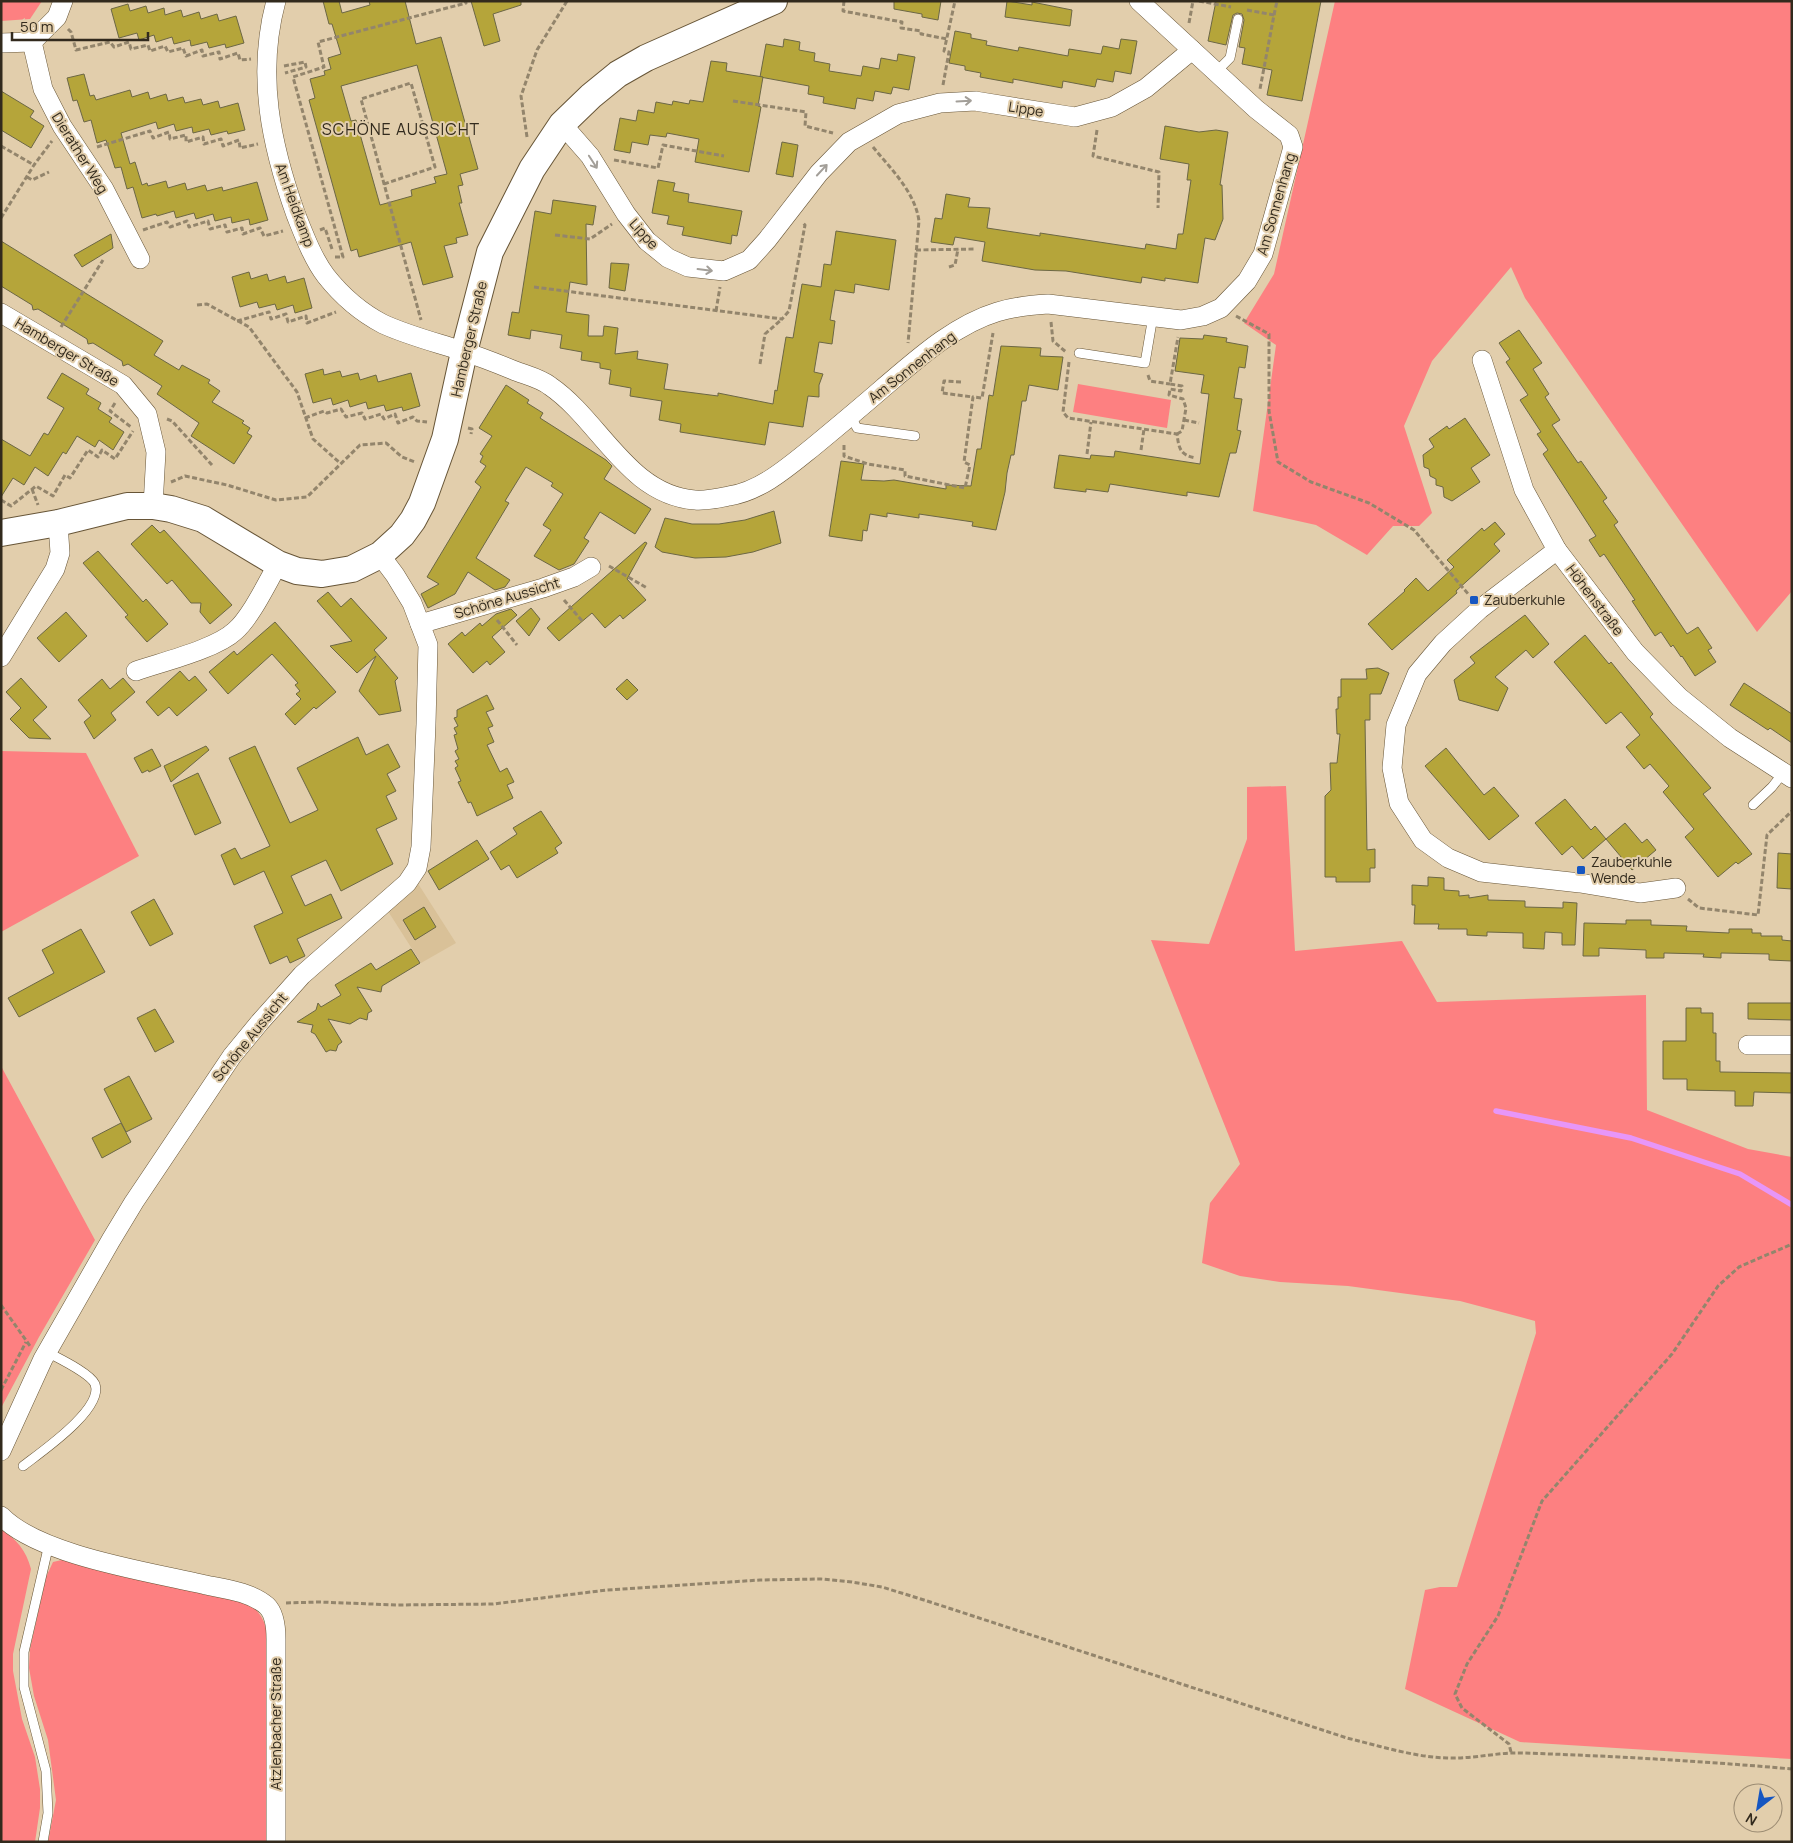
<svg xmlns="http://www.w3.org/2000/svg" width="1793" height="1843" viewBox="0 0 1793 1843" font-family="Manrope,sans-serif">
<style>
.built{fill:#d9c198}
.green{fill:#fd8081}
.lines{fill:none;stroke-linecap:round;stroke-linejoin:round}
.stream{stroke:#e796f8;stroke-width:5.5}
.building{fill:#b5a53a;stroke:#6c6745;fill-rule:evenodd}
.lane-casing{stroke:#675537;stroke-width:10}
.street-casing{stroke:#675537;stroke-width:20}
.secondary-casing{stroke:#675537;stroke-width:28}
.path{stroke:#93856c;stroke-width:3;stroke-dasharray:5 2.5;stroke-linecap:butt}
.lane{stroke:#fff;stroke-width:9}
.street{stroke:#fff;stroke-width:19}
.secondary{stroke:#fff;stroke-width:26}
.oneway{stroke:#a39f99}
.poi-dot{fill:#1656c1;stroke:#e2ceac;stroke-width:2}
.labels{text-anchor:middle;stroke-width:4;stroke-linejoin:round;paint-order:stroke}
.street-label{font-size:14px;fill:#322a1d;stroke:#e2ceac}
.poi-label{font-size:14px;fill:#322a1d;stroke:#e2ceac;text-anchor:start}
.quarter-label{font-size:16px;letter-spacing:1px;fill:#322a1d;stroke:#e2ceac}
</style>
<rect width="100%" height="100%" fill="#e2ceac"/>
<path class="built" d="M417,882L456,943L421,963L386,908Z"/>
<g class="green">
<path d="M1,1H42L30,19L1,21Z"/>
<path d="M1335,1H1792V591L1757,632L1525,298L1511,267L1432,361L1404,426L1432,513L1419,526H1393L1367,555L1316,525L1253,511L1276,345L1244,323L1274,274Z"/>
<path d="M1078,384L1171,400L1167,428L1073,412Z"/>
<path d="M1,751L86,753L139,856L1,932Z"/>
<path d="M1286,786L1295,951L1402,941L1437,1002L1646,995L1647,1110L1748,1149L1792,1157V1759L1520,1742L1405,1689L1425,1590L1440,1587H1457L1536,1333L1535,1321L1460,1301L1348,1286L1280,1282L1240,1276L1202,1263L1210,1203L1240,1164L1151,940L1209,944L1247,839V787Z"/>
<path d="M1,1066L95,1240L39,1337L1,1408Z"/>
<path d="M1,1529C17,1540 26,1550 31,1569L13,1654V1671L22,1719L35,1757L40,1789V1808L35,1842H1Z"/>
<path d="M66,1559L250,1604C266,1618 267,1629 271,1650L268,1842H48L56,1800L48,1740L34,1696L29,1668L30,1649L46,1577L53,1562Z"/>
</g>
<g class="lines">
<path class="stream" d="M1496,1111L1631,1138L1740,1174L1792,1205"/>
</g>
<g class="building">
<path d="M323,1H339L342,13L370,5L369,1H405L416,44L441,37L478,169L460,174L463,185L458,186L462,203H459L468,235L456,238L457,243L444,246L453,277L423,285L411,242L359,257L357,249L351,251L309,100L315,98L310,79L325,75L324,71L331,69L328,58L341,54L332,24H329ZM417,65L447,174L434,177L436,183L411,190L412,196L380,205L356,120L351,121L341,86Z"/>
<path d="M471,1H521V5L493,14L500,41L484,46Z"/>
<path d="M894,1H941L938,20L922,17V14L894,9Z"/>
<path d="M1007,1L1032,5V2L1072,10L1070,26L1005,17Z"/>
<path d="M1216,1H1321L1302,101L1267,95L1272,70L1242,64L1245,48L1239,47L1244,20L1242,14L1237,13L1233,15L1226,45L1208,41Z"/>
<path d="M128,4L130,11L146,6L148,13L164,8L165,15L181,10L183,17L199,12L201,19L217,14L219,21L236,16L244,43L226,48L225,44L209,48L207,42L191,46L190,40L174,44L172,37L156,42L154,35L139,40L137,33L119,38L111,9Z"/>
<path d="M955,31L971,34V38L987,41L986,45L1018,51L1019,47L1068,56L1069,49L1101,54L1103,46L1119,49L1121,39L1137,41L1131,74L1115,71L1113,82L1097,79L1095,87L1063,81L1062,88L1013,79V83L980,77L981,73L965,70V66L949,63Z"/>
<path d="M784,39L800,42L799,50L815,53L814,61L830,64L829,71L861,76L863,66L879,69L881,58L897,61L898,54L915,57L909,90L893,87L891,94L875,91L873,101L857,98L855,109L823,103L824,97L808,94L809,86L760,77L766,44L783,47Z"/>
<path d="M711,61L727,63L726,71L763,77L758,106L761,107L749,172L695,162L699,139L667,133L666,137L650,135L648,145L632,142L630,153L614,150L620,118L636,121L638,110L654,113L656,102L672,105L673,101L689,104L690,100L703,102Z"/>
<path d="M84,74L90,96L94,95L96,100L130,90L132,97L148,92L150,99L166,94L168,101L183,97L185,103L201,99L203,105L218,101L220,108L238,103L245,130L228,134L227,131L211,135L209,129L193,133L192,127L176,131L174,124L158,129L156,122L121,133L130,164L135,162L142,185L147,183L148,186L166,181L168,188L185,183L187,190L205,185L207,191L222,187L223,191L257,182L268,220L250,225L249,219L232,223L231,217L215,221L213,214L196,219L194,213L176,218L174,211L157,216L156,214L142,218L133,187L127,189L121,167L115,168L106,140L97,143L91,120L84,122L77,100L73,101L67,78Z"/>
<path d="M1,91L34,111L30,117L44,126L31,148L1,130Z"/>
<path d="M1165,126L1199,132L1216,130L1228,132L1220,185H1222L1223,219L1215,240L1205,238L1198,283L1165,278V281L1142,277L1141,283L1066,271L1035,270L982,261L985,242L955,237L953,245L931,242L935,218L942,219L946,194L970,198L968,207L990,208L987,228L1040,236V233L1145,249L1146,244L1176,249L1178,234H1183L1191,180H1187L1189,164L1160,159Z"/>
<path d="M782,142L798,145L793,177L776,174Z"/>
<path d="M658,180L675,183L673,191L689,194L688,202L742,211L737,236L732,235L731,244L682,235L684,227L667,224L669,216L652,213Z"/>
<path d="M553,200L596,206L593,225L586,224L587,285L570,282L566,312L589,315L588,336H603L604,326L618,328L615,354L638,351L637,359L668,364L664,389L718,396V393L773,404L775,390L777,391L786,337L793,338L802,284L821,287L824,264L831,265L836,231L896,240L889,290L855,284L854,293L835,290L830,320L835,321L832,344L819,342L814,372L823,374L819,385V397L808,396L803,427L769,422L765,445L680,432L681,424L659,420L662,401L630,396L631,388L609,384L611,370L600,368V363L581,360L582,352L560,348L562,335L531,330L530,339L508,335L512,312L519,313L535,211L551,214Z"/>
<path d="M111,234L113,248L82,267L74,255Z"/>
<path d="M1,241L163,341L154,355L179,370L182,365L210,380L208,383L220,391L212,402L244,421L242,423L250,428L247,433L252,436L234,464L191,436L199,423L157,394L162,386L128,364L123,366L122,361L93,343L88,344L87,339L38,309L33,310L32,305L1,286Z"/>
<path d="M611,263L629,264L625,291L609,288Z"/>
<path d="M249,272L251,279L267,274L269,281L285,276L287,283L304,278L312,308L295,313L293,305L277,310L275,304L259,308L257,302L240,307L232,277Z"/>
<path d="M1519,330L1542,363L1533,369L1549,394L1545,397L1560,420L1552,425L1578,463L1581,461L1607,498L1603,501L1618,522L1614,525L1687,634L1698,627L1712,648L1708,650L1716,662L1695,676L1682,656L1681,657L1673,645L1671,647L1661,632L1655,636L1632,601L1635,600L1604,554L1600,557L1589,540L1596,536L1543,454L1548,450L1537,434L1541,432L1520,400L1528,395L1506,362L1510,359L1499,343Z"/>
<path d="M1204,335L1227,338L1226,342L1248,346L1245,368L1239,367L1234,398L1242,399L1237,430L1241,431L1236,453H1230L1219,497L1187,492V496L1110,484L1108,492L1086,489V492L1054,488L1059,455L1090,459L1091,455L1114,457L1115,451L1200,464L1209,394L1201,393L1204,375L1175,371L1180,338L1203,339Z"/>
<path d="M1001,346L1041,348L1040,356L1063,357L1058,390L1029,385L1026,401H1022L1014,455H1011L1007,473L1005,492L996,530L972,526L973,522L919,514V518L887,513V517L870,514L867,531L863,530L862,541L829,536L841,461L864,464L861,480L884,481L894,480L946,489V485L971,486L977,449H981L989,395L993,396Z"/>
<path d="M323,369L324,375L340,371L342,377L358,373L360,380L376,375L378,382L411,373L420,406L403,411L402,407L386,411L384,405L368,409L366,402L350,407L348,400L333,405L331,398L313,403L305,374Z"/>
<path d="M62,373L89,389L86,394L101,403L98,409L112,418L109,422L124,432L113,450L99,440L95,447L77,436L66,454L63,452L48,476L35,467L24,485L13,478L1,497V439L30,456L44,433L48,435L64,408L47,398Z"/>
<path d="M506,385L529,400L527,403L543,413L540,418L606,460L612,466L604,479L651,509L635,534L600,512L584,538L589,541L574,564L559,570L534,556L551,530L543,525L563,494L551,486L553,483L526,467L505,501L509,503L476,558L510,580L505,587L495,590L468,572L455,594L428,608L421,594L439,584L427,577L481,487L475,482L486,466L480,462L483,456L480,454L492,436L479,428Z"/>
<path d="M1465,418L1490,455L1471,468L1480,482L1452,501L1444,497L1443,487L1436,485V479L1430,476L1429,469L1424,467L1423,455L1434,447L1429,439L1447,426L1449,429Z"/>
<path d="M774,511L781,543L753,552L726,557L695,558L662,552L655,547L665,518L692,524H719L745,520Z"/>
<path d="M1495,522L1505,534L1494,544L1500,551L1456,591L1457,593L1392,650L1368,624L1405,591L1404,590L1416,578L1428,591L1454,567L1447,560L1482,528L1484,531Z"/>
<path d="M152,525L160,533L164,530L232,605L210,624L200,612L201,603H191L172,580L167,584L131,544Z"/>
<path d="M645,542L647,543L627,579L646,600L623,619L620,615L605,628L592,613L559,641L547,628Z"/>
<path d="M98,551L143,602L146,599L168,624L147,642L125,617L128,615L83,563Z"/>
<path d="M328,592L341,607L351,598L387,638L374,650L398,678L395,681L401,711L379,715L359,691L376,656L357,673L330,646L352,641L317,601Z"/>
<path d="M531,608L540,619L529,636L516,621Z"/>
<path d="M511,609L517,615L492,637L505,652L490,665L487,661L473,673L448,644L462,632L465,636L480,623L482,626L496,614Z"/>
<path d="M66,612L87,636L59,662L37,638Z"/>
<path d="M1525,615L1549,644L1533,658L1526,650L1495,677L1508,688L1498,711L1459,700L1454,680L1475,663L1470,657Z"/>
<path d="M275,622L336,692L316,709L314,707L295,725L285,714L301,699L296,694L300,691L295,685L298,683L272,654L228,694L209,672L234,651L237,655Z"/>
<path d="M1585,635L1609,664L1611,662L1623,677L1653,714L1650,717L1711,788L1703,794L1752,854L1738,864L1736,862L1718,877L1685,837L1694,829L1663,792L1669,786L1650,764L1644,769L1626,747L1640,735L1621,712L1606,724L1554,662Z"/>
<path d="M1378,668L1389,673L1381,694H1370V720H1365L1367,850L1375,849V868H1370V882H1336V877H1325V796L1331,790L1330,763H1337L1340,734H1337L1336,709H1338V697H1341V679H1367L1366,669Z"/>
<path d="M180,671L189,681L195,676L207,690L177,716L169,707L158,716L146,702Z"/>
<path d="M21,678L47,707L33,720L51,739L29,738L10,719L21,708L6,692Z"/>
<path d="M123,678L135,692L111,713L116,720L94,739L84,722L91,716L78,700L102,679L110,689Z"/>
<path d="M627,679L638,690L627,700L616,689Z"/>
<path d="M1744,683L1792,714V743L1770,728L1768,730L1730,705Z"/>
<path d="M487,695L494,709L486,712L493,726L488,728L494,742L487,745L500,772L507,768L514,782L507,785L513,798L477,816L471,802L468,803L458,782L461,781L455,768L458,766L455,761L459,759L455,751L458,749L454,735L457,734L454,728L458,726L454,718L457,717V710Z"/>
<path d="M358,737L366,755L388,744L400,767L387,774L396,791L386,796L397,819L376,829L393,864L341,891L326,860L291,876L305,906L331,894L342,918L297,939L305,956L290,963L287,956L270,964L254,926L283,913L264,871L234,885L221,855L235,848L241,859L270,846L229,758L255,746L290,823L318,810L297,768Z"/>
<path d="M206,746L209,750L171,782L164,766Z"/>
<path d="M1446,748L1484,795L1494,787L1519,816L1489,840L1425,766Z"/>
<path d="M152,749L161,766L149,772L148,770L142,773L134,758Z"/>
<path d="M198,773L221,823L195,835L173,785Z"/>
<path d="M1565,799L1591,830L1595,826L1606,839L1625,823L1642,843L1647,839L1656,850L1632,870L1606,839L1583,859L1572,846L1562,855L1535,823Z"/>
<path d="M541,811L562,843L555,848L558,853L517,878L509,865L501,870L490,852L517,834L513,828Z"/>
<path d="M477,840L489,859L439,890L428,871Z"/>
<path d="M1778,853L1792,854V889L1777,888Z"/>
<path d="M1428,877L1444,878V890L1459,891V896L1469,895V898L1488,895V900L1525,901V907L1563,908V902L1577,903L1575,945H1562V933L1545,932L1544,949L1523,948V933L1487,932V936L1467,935V929H1438L1439,924H1414L1415,905H1412V885L1428,886Z"/>
<path d="M154,899L173,934L150,946L131,912Z"/>
<path d="M424,907L436,927L415,940L403,920Z"/>
<path d="M1626,920H1651V925L1687,926L1686,931L1729,933V929H1752V933H1761V936H1782V940L1792,941V961L1769,960V954L1721,953V958L1703,957L1704,954L1664,953V958H1646V950L1599,948V956H1583L1584,923L1626,924Z"/>
<path d="M81,929L105,972L19,1017L8,998L54,973L42,950Z"/>
<path d="M411,949L420,963L382,986L381,992L357,987L372,1011L368,1013L367,1020L360,1018L350,1024L328,1019L342,1042L338,1045L336,1051L330,1050L326,1052L315,1034L311,1032L313,1025L297,1022L316,1010L318,1003L321,1007L341,995L335,985L371,963L376,970Z"/>
<path d="M1748,1003H1792V1020L1748,1019Z"/>
<path d="M1686,1008H1701V1013H1713V1033H1716V1061H1720V1072L1792,1073V1093L1754,1092L1753,1106H1735V1091L1687,1090V1079H1663V1041H1686Z"/>
<path d="M155,1009L174,1042L155,1052L137,1018Z"/>
<path d="M129,1076L152,1119L126,1132L104,1089Z"/>
<path d="M121,1123L131,1142L102,1158L92,1138Z"/>
</g>
<g class="lines">
<g class="lane-casing">
<g id="lane">
<path d="M1216,72L1230,58L1238,19"/>
<path d="M1079,353L1145,363L1153,316"/>
<path d="M851,416L857,428L915,436"/>
<path d="M1753,805L1772,787L1783,773"/>
<path d="M23,1466C41,1452 104,1409 95,1384C90,1373 58,1358 47,1352"/>
<path d="M43,1842L48,1813L46,1771L24,1687V1652L49,1544"/>
</g>
</g>
<g class="street-casing">
<g id="street">
<path d="M276,1C256,75 271,145 296,215C304,235 313,259 326,276C341,295 362,313 383,324C407,335 434,342 459,350C478,356 496,363 513,370C525,375 540,378 550,386C600,420 628,495 695,500C706,501 719,498 729,496C761,491 788,467 813,447C836,428 860,408 883,388C916,360 954,325 997,312C1013,307 1031,305 1048,304L1181,320L1203,316L1221,308L1247,281L1263,254L1293,147L1289,135L1256,109L1139,1"/>
<path d="M32,42L43,89L62,126L104,189L140,259"/>
<path d="M1,43L32,42L57,17L63,1"/>
<path d="M562,124L590,156L626,214L647,241L668,258L688,267L724,271L749,260L767,240L819,173L849,142L898,114L940,103L975,101L1075,117L1112,107L1146,88L1192,50"/>
<path d="M1,313L123,385L147,414L156,452L153,506"/>
<path d="M1482,360L1524,490L1557,550L1635,652L1679,697L1730,738L1792,778"/>
<path d="M1557,550L1480,609L1443,643L1417,674L1396,725L1392,768L1399,803L1423,840L1448,858L1481,872L1580,883L1640,893L1676,888"/>
<path d="M420,624L543,588L574,577L591,567"/>
<path d="M1,657L55,569L60,553L58,523"/>
<path d="M136,671C162,662 216,649 235,631C251,617 267,583 278,564"/>
<path d="M1748,1045H1792"/>
<path d="M1,1451L43,1359L111,1240L134,1202L232,1056L260,1022L302,975L407,883L417,868L421,847L426,724L428,645L412,603L395,575L380,555"/>
<path d="M1,1516C40,1556 151,1572 206,1585C226,1589 251,1592 267,1606C275,1614 276,1628 276,1639V1842"/>
</g>
</g>
<g class="secondary-casing">
<path id="secondary" d="M1,533L58,523L127,506H153L171,509L203,519L278,564L297,571L322,574L352,569L380,555L402,535L413,520L422,503L445,439L464,352L490,252L532,169L562,124L591,96L618,74L646,58L774,1"/>
</g>
<g class="path">
<path d="M844,1L843,11L902,22L901,28L921,31V34L947,39"/>
<path d="M1199,1L1231,7"/>
<path d="M1247,10L1274,15L1260,89"/>
<path d="M1274,15L1277,1"/>
<path d="M1189,23L1193,1"/>
<path d="M68,29L71,32L76,50L110,42L114,47L129,42L131,49L148,45L150,51L165,46L168,52L183,48L186,56L202,50L203,56L219,52L220,59L238,53L240,60L251,59"/>
<path d="M284,66L305,62L306,67L285,73"/>
<path d="M943,85L949,52L944,51L955,1"/>
<path d="M733,101L806,112L805,126L833,133"/>
<path d="M1097,130L1093,156L1159,172L1158,208"/>
<path d="M527,137L521,96L537,50L567,1"/>
<path d="M1,146L34,165"/>
<path d="M97,147L150,131L153,138L169,132L170,139L186,135V142L203,137L204,144L221,139L223,146L239,140L240,148L258,144"/>
<path d="M873,147C891,169 915,192 919,221L908,343"/>
<path d="M614,160L658,168L663,145L724,156"/>
<path d="M27,177L32,180L49,172"/>
<path d="M384,184L435,167L411,83L361,99L421,320"/>
<path d="M1,218L34,165L52,141"/>
<path d="M143,230L167,222L170,227L187,221L189,227L208,221L210,229L225,225L227,232L242,228L243,234L260,228L264,236L283,231"/>
<path d="M320,230L325,228L332,249"/>
<path d="M555,235L590,239L612,224"/>
<path d="M916,250L976,249"/>
<path d="M335,257H343L293,77L324,67L318,42L466,3L465,1"/>
<path d="M949,267L955,265L958,249"/>
<path d="M534,287L782,319L789,311L805,225L802,222"/>
<path d="M197,305L207,304L249,327L297,392L313,439L340,463"/>
<path d="M716,311L720,287"/>
<path d="M1236,316L1269,334V411L1278,462L1311,482L1369,503L1414,530L1469,595"/>
<path d="M237,321L269,312L271,319L286,314L288,322L306,316L307,323L336,312"/>
<path d="M1051,322L1053,341L1066,352"/>
<path d="M61,327L103,260"/>
<path d="M1069,362L1063,412L1068,418L1177,434C1179,449 1180,455 1196,458"/>
<path d="M760,364L765,334L782,319"/>
<path d="M1148,375L1150,381L1170,384"/>
<path d="M961,382L944,381L942,393L973,397"/>
<path d="M115,403L110,411L131,427"/>
<path d="M305,418L324,411L327,413L341,409L346,417L362,413L365,419L381,414L384,419L395,414L398,423L413,417L417,421L427,422"/>
<path d="M167,419L172,421L212,465"/>
<path d="M1184,420L1199,423"/>
<path d="M468,428L472,429L471,434"/>
<path d="M1177,434L1182,431L1186,408L1183,399L1169,395L1170,389L1181,391L1182,386L1170,384L1178,337"/>
<path d="M844,445V456L868,464L905,470V476L965,488L970,465L964,462L973,397L982,398L993,333"/>
<path d="M1141,450L1144,429"/>
<path d="M1087,454L1091,422"/>
<path d="M171,482L185,476L227,485L276,500L307,497L360,445L386,443L402,457L415,462"/>
<path d="M32,489L38,505"/>
<path d="M1,500L11,506L36,486L53,496L65,475L70,478L88,450L98,457L102,450L115,459L133,431"/>
<path d="M609,566L647,588"/>
<path d="M564,600L583,622"/>
<path d="M497,620L517,645"/>
<path d="M1688,899L1699,908L1758,915L1767,835L1792,811"/>
<path d="M1,1305L30,1346"/>
<path d="M1,1390L26,1342"/>
<path d="M286,1603L319,1602L397,1605L493,1604L607,1590L760,1580L821,1579L852,1582L882,1587L924,1600L1347,1738C1380,1746 1414,1757 1447,1758C1474,1759 1498,1752 1523,1753C1613,1756 1702,1761 1792,1769"/>
<path d="M1511,1752L1509,1744L1462,1708L1455,1694L1467,1664L1498,1616L1542,1501L1672,1354L1718,1286L1739,1267L1792,1244"/>
</g>
<use href="#lane" class="lane"/>
<use href="#street" class="street"/>
<use href="#secondary" class="secondary"/>
</g>
<defs><path id="oneway-shaft" d="M-6 0H5M1.5-3L5.5 0L1.5 3" fill="none" stroke-width="1.6" stroke-linecap="round" stroke-linejoin="round" transform="scale(1.25)"/></defs>
<g class="oneway">
<use href="#oneway-shaft" transform="translate(964 101) rotate(-3)"/>
<use href="#oneway-shaft" transform="translate(593 162) rotate(57)"/>
<use href="#oneway-shaft" transform="translate(822 170) rotate(-47)"/>
<use href="#oneway-shaft" transform="translate(705 270) rotate(7)"/>
</g>
<g class="poi-dot">
<rect x="1469" y="595" width="10" height="10" rx="2.5"/>
<rect x="1576" y="865" width="10" height="10" rx="2.5"/>
</g>
<g class="labels">
<g class="street-label">
<text transform="translate(1026 109) rotate(9)" y="5">Lippe</text>
<text transform="translate(80 153) rotate(58)" y="5">Dierather Weg</text>
<text transform="translate(1276 204) rotate(-74)" y="5">Am Sonnenhang</text>
<text transform="translate(295 205) rotate(70)" y="5">Am Heidkamp</text>
<text transform="translate(644 234) rotate(48)" y="5">Lippe</text>
<text transform="translate(469 339) rotate(-77)" y="5">Hamberger Straße</text>
<text transform="translate(67 352) rotate(31)" y="5">Hamberger Straße</text>
<text transform="translate(912 367) rotate(-38)" y="5">Am Sonnenhang</text>
<text transform="translate(507 598) rotate(-17)" y="5">Schöne Aussicht</text>
<text transform="translate(1595 600) rotate(53)" y="5">Höhenstraße</text>
<text transform="translate(250 1037) rotate(-51)" y="5">Schöne Aussicht</text>
<text transform="translate(276 1724) rotate(-90)" y="5">Atzlenbacher Straße</text>
</g>
<g class="poi-label">
<text x="1484" y="605">Zauberkuhle</text>
<text x="1591" y="867">Zauberkuhle<tspan x="1591" dy="16">Wende</tspan></text>
</g>
<g class="quarter-label">
<text x="401" y="135">SCHÖNE AUSSICHT</text>
</g>
</g>
<rect width="1793" height="1843" fill="none" stroke="#322a1d" stroke-width="5"/>
<g transform="translate(1758 1808) rotate(211)"><circle r="24" fill="#e2ceac" stroke="#9c8c73"/>
<path d="M0-4L9 19L0 12L-9 19Z" fill="#1656c1"/>
<text y="-8" font-size="14" font-weight="bold" text-anchor="middle" fill="#322a1d">N</text>
</g>
<path d="M12 32v8h136v-8" fill="none" stroke="#322a1d" stroke-width="2.5"/>
<text x="20" y="32" font-size="15" fill="#322a1d" stroke="#e2ceac" stroke-width="4" paint-order="stroke">50 m</text>
</svg>
